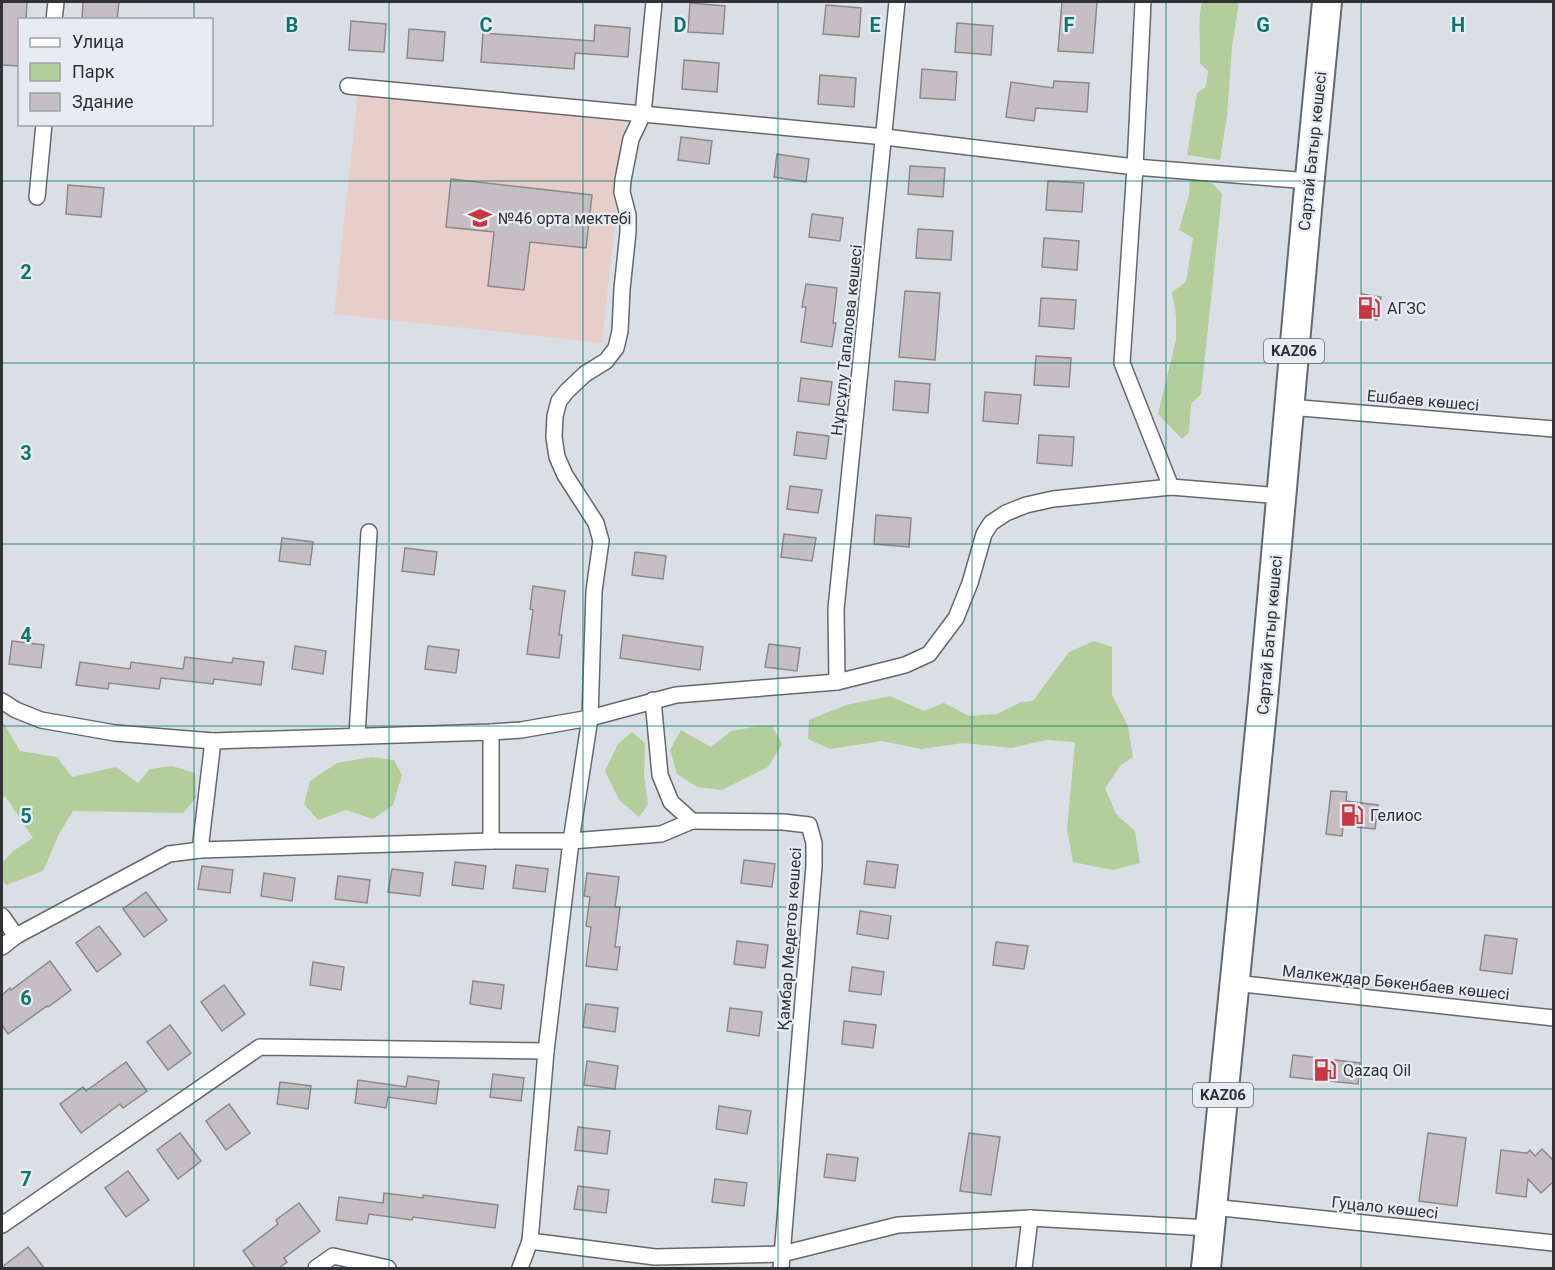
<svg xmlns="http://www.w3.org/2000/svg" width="1555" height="1270" viewBox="0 0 1555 1270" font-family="Roboto,sans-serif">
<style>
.education{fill:#e8cec9}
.green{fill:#b3ce9a}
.building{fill:#c5bfc3;stroke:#8e888c;stroke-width:1.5}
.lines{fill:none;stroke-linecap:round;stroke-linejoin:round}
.street-casing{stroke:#65686e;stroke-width:18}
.highway-casing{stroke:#65686e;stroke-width:32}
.street{stroke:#fff;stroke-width:15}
.highway{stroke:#fff;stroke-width:28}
.grid{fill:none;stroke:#0f766e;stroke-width:1.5;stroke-opacity:0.55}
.labels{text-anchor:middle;stroke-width:4.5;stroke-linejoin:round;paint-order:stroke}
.shield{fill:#e7ecf2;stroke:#676a6d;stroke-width:1.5}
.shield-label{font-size:15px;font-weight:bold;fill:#303234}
.street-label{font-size:16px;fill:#303234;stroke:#e7ecf2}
.poi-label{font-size:16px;fill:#303234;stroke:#e7ecf2;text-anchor:start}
.grid-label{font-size:20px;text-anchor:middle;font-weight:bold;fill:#0f766e;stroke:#e7ecf2;stroke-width:4.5;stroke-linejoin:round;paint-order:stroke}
</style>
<rect width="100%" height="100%" fill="#dadfe5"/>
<path class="education" d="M358,93L626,122L602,343L334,314Z"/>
<g class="green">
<path d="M1202,2H1239L1232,47L1227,116L1220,160L1187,155L1197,93L1206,87L1208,71L1200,63C1201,43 1197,21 1202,2Z"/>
<path d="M1190,178L1212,183L1222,194L1201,394L1191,404L1189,432L1182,439L1158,414L1176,340V316L1172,292L1186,282L1193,238L1179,230L1189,195Z"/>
<path d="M1094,641L1112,647V695L1128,726L1133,757L1121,765L1105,788L1116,814L1135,831L1140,863L1113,870L1073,862L1067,829L1075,742L1046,740L1011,748L963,743L921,749L882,741L830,749L808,739L809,720L846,705L890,696L924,711L944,703L969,716L997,714L1021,702L1033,701L1069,652Z"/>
<path d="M2,720L20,751L57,757L72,777L116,767L138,783L150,769L172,766L195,773L196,798L183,813L73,811L59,834L43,871L6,885L2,879V863L13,851L33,838L5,796L2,799Z"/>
<path d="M759,726H772L782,744L768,767L722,790L697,787L677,774L670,750L681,730L711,747L731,731Z"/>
<path d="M632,732L645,743L644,776L648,804L639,817L619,800L605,771L618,744Z"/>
<path d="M371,757L394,760L402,775L393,805L373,819L346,810L318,820L304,804L310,781L337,763Z"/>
</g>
<g class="building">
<path d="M2,2H27L26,20H20V66L2,65Z"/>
<path d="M83,2H119L117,20H82Z"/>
<path d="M1062,2H1097L1093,53L1058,51Z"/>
<path d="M690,3L725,6L723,34L688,32Z"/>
<path d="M826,5L861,8L859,37L823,34Z"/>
<path d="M351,21L386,24L384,52L349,50Z"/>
<path d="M957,23L993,26L991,55L955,52Z"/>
<path d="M595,25L630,28L628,57L575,53L574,69L481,62L483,33L594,41Z"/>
<path d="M409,29L445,32L443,61L407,58Z"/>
<path d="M684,60L719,63L717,92L682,89Z"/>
<path d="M922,69L957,72L955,100L920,98Z"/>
<path d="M820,75L856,78L854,107L818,104Z"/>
<path d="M1054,81L1089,83L1087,112L1036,108L1034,121L1006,117L1011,82L1053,88Z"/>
<path d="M681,137L712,141L709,164L678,160Z"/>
<path d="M777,154L809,159L806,182L774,177Z"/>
<path d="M910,166L945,168L943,197L908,194Z"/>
<path d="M451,179L592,195L586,248L530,242L524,290L488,286L494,232L446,227Z"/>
<path d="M1048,181L1084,183L1082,212L1046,210Z"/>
<path d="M68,185L104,188L101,217L66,214Z"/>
<path d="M812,214L843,218L840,241L809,237Z"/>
<path d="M918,229L953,231L951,260L916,258Z"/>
<path d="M1044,238L1079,241L1077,270L1042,267Z"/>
<path d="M806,284L837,288L833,323H836L832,347L801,342L806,307H802Z"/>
<path d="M905,291L940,293L935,360L899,357Z"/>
<path d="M1362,294L1381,297L1377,320L1359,317Z"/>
<path d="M1041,298L1076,300L1074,329L1039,326Z"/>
<path d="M1036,356L1071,358L1069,387L1034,385Z"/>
<path d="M801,378L832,382L829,405L798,401Z"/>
<path d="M895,381L930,384L928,413L893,410Z"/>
<path d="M985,392L1021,395L1018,424L983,421Z"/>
<path d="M797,432L829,436L826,459L794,455Z"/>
<path d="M1039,435L1074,437L1072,466L1037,463Z"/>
<path d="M790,486L822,490L818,513L787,509Z"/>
<path d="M876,515L911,518L909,547L874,544Z"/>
<path d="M784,534L816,538L812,561L781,557Z"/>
<path d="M282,538L313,542L310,565L279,561Z"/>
<path d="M405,548L437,552L434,575L402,571Z"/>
<path d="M635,552L666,556L663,579L632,575Z"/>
<path d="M533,586L565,591L559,635H562L559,658L527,654L533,610L530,609Z"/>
<path d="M623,635L703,647L700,670L620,658Z"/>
<path d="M12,641L44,645L41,668L9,664Z"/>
<path d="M769,644L800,648L797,671L765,667Z"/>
<path d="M295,646L326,651L323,674L292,669Z"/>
<path d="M428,646L459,650L456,673L425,669Z"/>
<path d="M185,657L232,663L233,658L264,662L261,685L214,679L213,684L161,678L159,689L109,683L108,689L76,685L80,662L130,669L131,662L183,669Z"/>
<path d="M1331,791L1347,792L1346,801L1378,805L1375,829L1343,826L1342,836L1326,834Z"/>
<path d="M744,860L775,864L772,887L741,883Z"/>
<path d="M867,861L898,865L895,888L864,884Z"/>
<path d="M455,862L486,866L483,889L452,885Z"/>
<path d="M516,865L548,869L545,892L513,888Z"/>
<path d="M202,866L233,870L230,893L198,889Z"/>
<path d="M392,869L423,873L420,896L388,892Z"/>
<path d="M264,873L295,878L292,901L261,896Z"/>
<path d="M587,873L619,877L615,907H620L615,947H620L617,970L586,966L591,927L586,926L590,897L584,896Z"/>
<path d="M338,876L370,880L367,903L335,899Z"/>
<path d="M146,892L167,920L144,937L123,909Z"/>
<path d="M860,911L891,916L888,939L857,934Z"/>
<path d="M99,926L121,954L97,972L76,943Z"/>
<path d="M1485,935L1517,939L1512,974L1480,970Z"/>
<path d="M737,941L768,945L765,968L734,964Z"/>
<path d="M996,942L1028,946L1024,969L993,965Z"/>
<path d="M50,961L71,990L48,1007L47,1006L8,1034L2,1025V995L10,988L11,990Z"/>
<path d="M313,962L344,967L341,990L310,985Z"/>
<path d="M852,967L884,972L881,995L849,991Z"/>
<path d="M473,981L504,985L501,1009L470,1004Z"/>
<path d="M224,985L245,1014L222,1031L201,1002Z"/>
<path d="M586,1004L618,1008L615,1032L583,1027Z"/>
<path d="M730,1008L762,1012L759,1036L727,1031Z"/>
<path d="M844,1021L876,1025L873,1048L842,1044Z"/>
<path d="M170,1025L191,1053L168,1070L147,1042Z"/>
<path d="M1293,1055L1360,1063L1358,1084L1290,1077Z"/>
<path d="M587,1061L618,1066L615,1089L584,1085Z"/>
<path d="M126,1062L147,1091L123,1108L120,1104L81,1133L60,1104L83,1087L86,1091Z"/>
<path d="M493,1074L524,1078L521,1101L490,1097Z"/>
<path d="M408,1076L439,1081L436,1104L388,1097L386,1108L355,1103L358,1080L406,1087Z"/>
<path d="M280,1082L311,1086L308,1109L277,1104Z"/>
<path d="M229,1104L250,1133L226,1150L206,1121Z"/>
<path d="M719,1106L751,1111L747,1134L716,1129Z"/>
<path d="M578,1127L610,1131L607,1154L575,1150Z"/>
<path d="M180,1133L201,1161L178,1179L157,1150Z"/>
<path d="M969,1133L1000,1137L991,1195L960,1191Z"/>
<path d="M1428,1133L1466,1138L1457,1206L1419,1201Z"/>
<path d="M1542,1149L1554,1161V1181L1541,1193L1528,1179L1526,1197L1496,1193L1501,1150L1527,1153L1530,1150L1535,1156Z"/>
<path d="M827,1154L858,1158L855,1181L824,1177Z"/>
<path d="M128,1171L149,1200L126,1217L105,1188Z"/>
<path d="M715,1179L747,1183L744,1206L712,1202Z"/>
<path d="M578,1186L609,1190L606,1213L574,1209Z"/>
<path d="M384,1193L423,1198V1195L498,1205L495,1228L413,1217L412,1220L369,1214L367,1224L336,1220L339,1197L383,1203Z"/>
<path d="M299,1203L320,1231L284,1258L287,1262L278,1269H256L243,1251L278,1224L276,1220Z"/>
<path d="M28,1247L45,1269H2V1267Z"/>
</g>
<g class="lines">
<g class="street-casing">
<g id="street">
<path d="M654,2L643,114L631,139L623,180L622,192L628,215V232L622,289L620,331L616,348L606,361L585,374L567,391L559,401L555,416L554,437L557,457L565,475L596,523L601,541L594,591L590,718L571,841L661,834L692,821"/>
<path d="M1143,2L1135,167L1122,363L1171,487"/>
<path d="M54,20L56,2"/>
<path d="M348,86L885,137L1135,167L1309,181"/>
<path d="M37,197L44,124"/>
<path d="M1289,407L1554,429"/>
<path d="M837,682L836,609L897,2"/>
<path d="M653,700L660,775L671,802L692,821L783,822L809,825L814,843V866L781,1268"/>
<path d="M2,701L16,710L41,720L115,733L213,741L491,732L521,730L590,718L676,695L837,682L905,665L929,654L956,618L970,583L984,534L991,523L1006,513L1026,505L1053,499L1171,487L1281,496"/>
<path d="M491,732V841"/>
<path d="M357,736L369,532"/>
<path d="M200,850L213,741"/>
<path d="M2,916L16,936L2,947"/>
<path d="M16,936L169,854L200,850L491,841H571L546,1051"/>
<path d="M1234,983L1554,1018"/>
<path d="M1212,1207L1554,1243"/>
<path d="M2,1225L260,1047L546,1051L530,1241L655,1257L782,1254L898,1225L1030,1218L1209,1228"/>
<path d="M316,1268L333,1256L388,1268"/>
<path d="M520,1268L530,1241"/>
<path d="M1024,1268L1030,1218"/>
</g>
</g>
<g class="highway-casing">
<path id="highway" d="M1206,1268L1263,700L1308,198L1327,2"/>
</g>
<use href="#street" class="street"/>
<use href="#highway" class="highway"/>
</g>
<path class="grid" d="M194,2V20M389,2V1268M583,2V1268M778,2V1268M972,2V1268M1166,2V1268M1361,2V1268M194,124V1268M2,181H1554M2,363H1554M2,544H1554M2,726H1554M2,907H1554M2,1089H1554"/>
<defs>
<g id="school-bare" transform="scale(1.8)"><path d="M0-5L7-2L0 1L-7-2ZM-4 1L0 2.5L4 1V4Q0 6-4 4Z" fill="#c73743" stroke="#e7ecf2" stroke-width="2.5" paint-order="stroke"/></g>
<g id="fuel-bare" transform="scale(1.8)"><path d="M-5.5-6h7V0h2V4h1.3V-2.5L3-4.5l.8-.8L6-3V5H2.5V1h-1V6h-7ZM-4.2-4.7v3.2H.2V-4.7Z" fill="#c73743" stroke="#e7ecf2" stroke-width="2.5" paint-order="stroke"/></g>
</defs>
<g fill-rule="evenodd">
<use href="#school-bare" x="480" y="218"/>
<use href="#fuel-bare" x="1369" y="308"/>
<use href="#fuel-bare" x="1352" y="815"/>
<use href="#fuel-bare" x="1325" y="1070"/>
</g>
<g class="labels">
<g class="shield">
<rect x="1264" y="339" width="60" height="24" rx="4.5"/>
<rect x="1193" y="1083" width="60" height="24" rx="4.5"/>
</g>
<g class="shield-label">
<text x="1294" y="356">KАZ06</text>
<text x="1223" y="1100">KАZ06</text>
</g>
<g class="street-label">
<text transform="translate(1312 151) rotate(-84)" y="6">Сартай Батыр көшесі</text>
<text transform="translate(846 340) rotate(-84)" y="6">Нұрсұлу Тапалова көшесі</text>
<text transform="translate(1423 400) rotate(5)" y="6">Ешбаев көшесі</text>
<text transform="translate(1269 635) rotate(-85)" y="6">Сартай Батыр көшесі</text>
<text transform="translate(789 939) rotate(-86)" y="6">Қамбар Медетов көшесі</text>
<text transform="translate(1396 982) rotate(6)" y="6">Малкеждар Бөкенбаев көшесі</text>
<text transform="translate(1385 1207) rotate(6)" y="6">Гуцало көшесі</text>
</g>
<g class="poi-label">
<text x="498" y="224">№46 орта мектебі</text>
<text x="1387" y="314">АГЗС</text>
<text x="1370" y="821">Гелиос</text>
<text x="1343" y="1076">Qazaq Oil</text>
</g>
</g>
<g class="grid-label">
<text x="292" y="32">B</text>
<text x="486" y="32">C</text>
<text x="680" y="32">D</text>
<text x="875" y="32">E</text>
<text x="1069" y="32">F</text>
<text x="1263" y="32">G</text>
<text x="1458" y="32">H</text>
<text x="26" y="279">2</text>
<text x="26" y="460">3</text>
<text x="26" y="642">4</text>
<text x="26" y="823">5</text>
<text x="26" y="1005">6</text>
<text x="26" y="1186">7</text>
</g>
<rect width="1555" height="1270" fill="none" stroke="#303234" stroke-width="6"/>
<rect x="18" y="18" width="195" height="108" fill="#e7ecf2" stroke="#9ea2a6" stroke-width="1.5"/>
<rect x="30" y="38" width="30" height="9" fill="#ffffff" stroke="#9ea2a6" stroke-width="1.5"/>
<text x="72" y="48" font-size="18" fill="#303234">Улица</text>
<rect x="30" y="63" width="30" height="18" fill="#b3ce9a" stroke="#9ea2a6" stroke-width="1.5"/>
<text x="72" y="78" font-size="18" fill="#303234">Парк</text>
<rect x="30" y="93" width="30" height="18" fill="#c5bfc3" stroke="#9ea2a6" stroke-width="1.5"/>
<text x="72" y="108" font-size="18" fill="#303234">Здание</text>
</svg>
